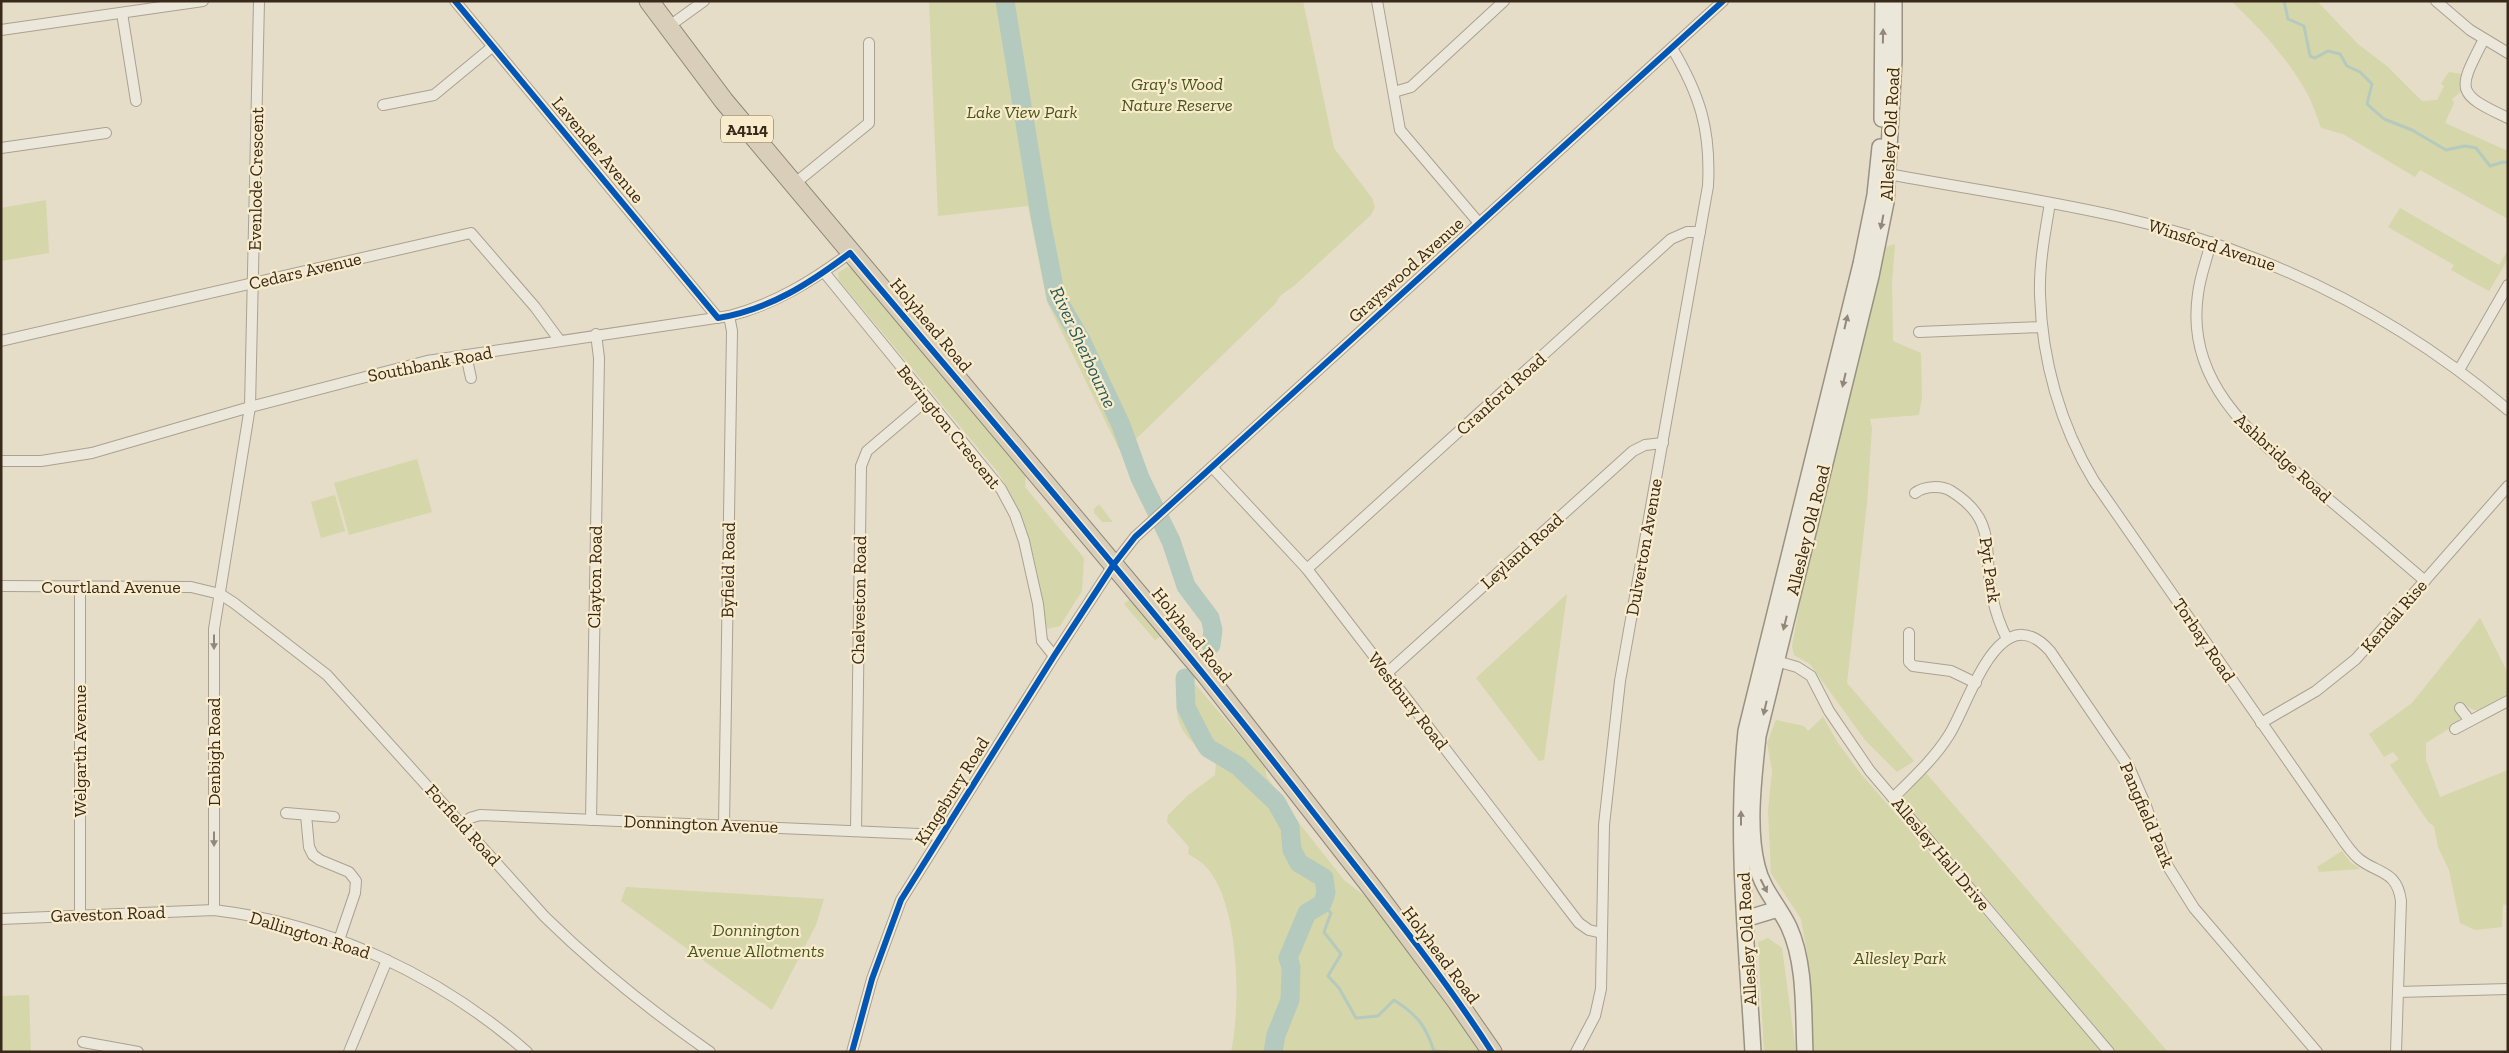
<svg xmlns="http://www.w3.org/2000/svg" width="2509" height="1053" viewBox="0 0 2509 1053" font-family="'Zilla Slab',serif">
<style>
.green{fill:#d5d6a9}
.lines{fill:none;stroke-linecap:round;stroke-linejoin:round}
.stream{stroke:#b5cabe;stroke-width:3}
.river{stroke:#b5cabe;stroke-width:19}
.street-casing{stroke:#aaa192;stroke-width:12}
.secondary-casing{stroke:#999182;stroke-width:18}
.highway-casing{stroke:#8f8779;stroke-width:21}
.street{stroke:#ece7db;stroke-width:10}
.secondary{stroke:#ece7db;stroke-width:15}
.highway{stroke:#d9ceb9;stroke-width:19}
.cycleway-casing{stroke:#f9eccc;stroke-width:9}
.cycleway{stroke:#0057b8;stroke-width:6}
.oneway{fill:#92887a}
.labels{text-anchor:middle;stroke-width:4.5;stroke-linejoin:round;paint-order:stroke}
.shield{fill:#f9eccc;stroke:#72644f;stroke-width:1}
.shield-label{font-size:16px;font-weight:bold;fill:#38291a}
.park-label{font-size:18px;font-style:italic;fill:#48571e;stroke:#f9eccc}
.street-label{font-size:18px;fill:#38291a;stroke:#f9eccc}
.water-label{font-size:19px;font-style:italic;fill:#275a57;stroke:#f9eccc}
</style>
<rect width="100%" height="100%" fill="#e5ddc8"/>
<g class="green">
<path d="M929,1H1303L1334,148L1372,198L1375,207L1371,215L1295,285L1280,296L1275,304L1135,440L1119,449L1047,302L1028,206L938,216Z"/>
<path d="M2231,1H2317L2358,44L2388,67L2422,101L2437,100L2444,86L2441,84L2449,72L2462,74L2461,92L2452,99L2454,103L2445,123L2508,151V219L2420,170L2415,177L2343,134L2321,128C2317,117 2313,105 2308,95C2289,60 2260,28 2231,1Z"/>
<path d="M46,200L49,253L1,261V208Z"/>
<path d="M2400,208L2499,265L2508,250V259L2489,291L2451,270L2454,265L2388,227Z"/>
<path d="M1895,244L1892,283L1893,341L1921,353L1922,397L1919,415L1870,419L1872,428L1867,503L1847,683L1914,761L1897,772L1865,740L1810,664L1794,655L1792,646L1818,508L1885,247Z"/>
<path d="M847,267L853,269L1026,474L1025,487L1084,558L1082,591L1060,626L1047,629C1038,570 1030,521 997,471L839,280L838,273Z"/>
<path d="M417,459L432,512L349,535L334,483Z"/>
<path d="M335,495L345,531L321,538L311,502Z"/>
<path d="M1099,504L1112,521V522H1102L1094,513V509Z"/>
<path d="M1567,594L1544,760L1539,761L1476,678Z"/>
<path d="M1130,599L1161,636L1155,640L1124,604Z"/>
<path d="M2480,618L2508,673V697C2494,705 2479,719 2465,704L2456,709L2460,718L2458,723L2426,743V760L2440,797L2508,770L2507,904L2503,905L2502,927L2475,930L2460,923L2449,870L2438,847L2434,826L2429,823L2390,765L2399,759L2393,752L2384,757L2369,734L2412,703Z"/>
<path d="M1180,680L1196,685L1264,765L1267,777L1299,823L1344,880L1374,903L1441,993L1479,1052H1231C1241,1005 1239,912 1211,873C1205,864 1197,859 1188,854L1189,847L1167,822L1168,815L1187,796L1215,775L1216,763C1183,734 1170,727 1180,680Z"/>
<path d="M1823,717L1838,743L1861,774L2103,1052H1813L1808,959L1801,919L1771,873L1768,811L1772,770L1767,743L1776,720L1804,726L1808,731Z"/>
<path d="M1926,773L2168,1052H2117L1901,797Z"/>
<path d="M2342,851L2350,862L2360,869L2319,872L2317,867Z"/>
<path d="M626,887L824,899L816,925L772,1010L621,901Z"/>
<path d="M1768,938L1782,948L1796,1052H1764L1758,942Z"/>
<path d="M29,995L31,1052H1V996Z"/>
</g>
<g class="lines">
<g class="stream">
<path d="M2284,1L2288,19L2304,26L2310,56L2315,58L2328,51L2340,54L2347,66L2360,72L2372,84L2367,104L2384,119L2412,130L2446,150L2465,146L2476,148L2490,166L2503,162L2508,163"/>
<path d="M1322,904L1331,913L1324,932L1341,954L1328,976L1339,988L1356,1018L1378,1016L1394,1000C1417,1015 1425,1024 1434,1051L1447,1052"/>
</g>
<g class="river">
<path d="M1005,1L1040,215L1056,297L1081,340L1121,425L1140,478L1171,541L1186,586L1210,618L1213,630L1211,645"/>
<path d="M1185,678L1186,707L1204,742L1208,748L1238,766L1276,802L1290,827L1292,850L1299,863L1324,878L1326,893L1322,904L1307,913L1288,958L1291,967L1290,1000L1276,1035L1273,1052"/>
</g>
<g class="street-casing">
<g id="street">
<path d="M455,1L718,318"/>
<path d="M1377,1L1400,130L1479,223"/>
<path d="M2436,1L2470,30L2508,53"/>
<path d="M122,13L136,101"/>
<path d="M668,27L704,1"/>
<path d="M1,30L203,1"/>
<path d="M2484,39C2458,90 2454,93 2508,118"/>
<path d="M1394,92L1411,87L1504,1"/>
<path d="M383,105L434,95L492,47"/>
<path d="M1,148L106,133"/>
<path d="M1883,173C1962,188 2042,199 2120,217C2266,250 2394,313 2508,410"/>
<path d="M794,184L869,123V43"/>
<path d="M2050,203C2045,233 2039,264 2040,295C2042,360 2060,425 2094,481L2332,824C2340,835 2348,850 2359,859C2378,874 2397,870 2401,901L2396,1052"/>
<path d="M2211,242C2207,259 2200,276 2198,294C2185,381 2250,434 2309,483C2348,515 2387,548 2425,581"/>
<path d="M824,272L1001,489L1015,515L1024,541L1038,604L1042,641L1054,656"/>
<path d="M1919,332L2042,327"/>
<path d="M1,341L471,233L535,307L560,341"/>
<path d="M466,355L471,378"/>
<path d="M2459,370L2508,285"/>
<path d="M1,461H41L92,453L250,407L427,361L729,316C775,304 812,281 850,253"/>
<path d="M1212,467L1307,569L1579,923L1589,930L1602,933"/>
<path d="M1915,493C1924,486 1941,485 1951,491C2001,522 1981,553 1993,600C1996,613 2001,627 2007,639"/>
<path d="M1307,569L1671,239L1687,232H1700"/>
<path d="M1,586L191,587L220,594L234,603L327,675L545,917C596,967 651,1011 710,1052"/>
<path d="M1909,633V662L1913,666L1951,671L1976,683"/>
<path d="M1776,661L1797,667L1811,676L1829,711L1870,771L2109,1052"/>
<path d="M1387,673L1633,451L1645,445L1663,443"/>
<path d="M2460,708L2470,721L2508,701"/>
<path d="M2261,723L2316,691L2356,659L2508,486"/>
<path d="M2455,729L2470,721"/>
<path d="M1893,798C1913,778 1934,759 1949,735C1969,704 1999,594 2050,651L2129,767L2146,806L2167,865L2194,908L2317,1052"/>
<path d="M286,813L334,817"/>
<path d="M306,815L309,847L313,855L320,860L349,872L356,881L355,893L339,940"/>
<path d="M591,820L599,358L596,334"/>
<path d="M462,825L470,818L480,815L942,835"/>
<path d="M724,825L732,331L729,316"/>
<path d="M856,830L861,466L867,451L927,400"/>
<path d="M214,910V629L250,407L259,1"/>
<path d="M80,915V586"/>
<path d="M1,919L214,910C330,924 439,975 527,1052"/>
<path d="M2398,992L2508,989"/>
<path d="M83,1042L138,1052"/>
<path d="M349,1052L387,960"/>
<path d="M852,1052L872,979L901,900L1054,656L1114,564L1135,537L1723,1"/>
<path d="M1576,1052L1595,1016L1601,989L1604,825L1620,681L1708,186C1711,130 1700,95 1672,48"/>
</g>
</g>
<g class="secondary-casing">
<g id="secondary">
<path d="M1882,119L1883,1"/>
<path d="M1745,919L1778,909"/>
<path d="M1753,1052C1747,945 1735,838 1746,731L1861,264L1875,195L1880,147"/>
<path d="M1805,1052C1803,1012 1806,964 1789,927C1779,906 1762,889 1757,866C1747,827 1754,776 1758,736L1871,276L1886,202L1894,60V1"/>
</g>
</g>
<g class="highway-casing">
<path id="highway" d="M649,1L724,101L1207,676L1373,889L1456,1000L1492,1052"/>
</g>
<use href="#street" class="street"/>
<use href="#secondary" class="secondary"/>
<use href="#highway" class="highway"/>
<g class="cycleway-casing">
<g id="cycleway">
<path d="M455,1L718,318C769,310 810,283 850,253C1006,438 1165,621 1313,812C1374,890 1438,968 1492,1052"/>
<path d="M852,1052L872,979L901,900L1054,656L1114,564L1135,537L1723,1"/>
</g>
</g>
<use href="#cycleway" class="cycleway"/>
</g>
<defs><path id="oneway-solid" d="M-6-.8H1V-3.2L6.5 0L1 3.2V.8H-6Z" transform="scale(1.25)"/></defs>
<g class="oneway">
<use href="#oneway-solid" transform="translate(1883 36) rotate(-89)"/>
<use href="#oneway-solid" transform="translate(1882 222) rotate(101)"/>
<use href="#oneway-solid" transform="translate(1846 322) rotate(-77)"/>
<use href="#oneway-solid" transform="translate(1844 380) rotate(103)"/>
<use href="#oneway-solid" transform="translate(1785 623) rotate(104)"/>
<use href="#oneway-solid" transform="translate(214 642) rotate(90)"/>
<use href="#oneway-solid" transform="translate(1765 708) rotate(103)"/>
<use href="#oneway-solid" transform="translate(1741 818) rotate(-90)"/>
<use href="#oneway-solid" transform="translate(214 839) rotate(90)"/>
<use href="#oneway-solid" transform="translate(1764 886) rotate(63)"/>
</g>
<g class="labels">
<rect class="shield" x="721" y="115.5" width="52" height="27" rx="4"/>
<g class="shield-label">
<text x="747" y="135">A4114</text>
</g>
<g class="park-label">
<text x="1177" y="90">Gray's Wood<tspan x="1177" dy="21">Nature Reserve</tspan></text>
<text x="1022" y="118">Lake View Park</text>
<text x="756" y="936">Donnington<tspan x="756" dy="21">Avenue Allotments</tspan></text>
<text x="1900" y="964">Allesley Park</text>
</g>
<g class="street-label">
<text transform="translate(1890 134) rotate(-87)" y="6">Allesley Old Road</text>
<text transform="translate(598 150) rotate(50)" y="6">Lavender Avenue</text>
<text transform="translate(256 179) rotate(-89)" y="6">Evenlode Crescent</text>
<text transform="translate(2212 245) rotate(18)" y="6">Winsford Avenue</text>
<text transform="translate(1406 270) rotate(-42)" y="6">Grayswood Avenue</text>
<text transform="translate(305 271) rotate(-13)" y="6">Cedars Avenue</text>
<text transform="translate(931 325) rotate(50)" y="6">Holyhead Road</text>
<text transform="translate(430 364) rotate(-11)" y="6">Southbank Road</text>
<text transform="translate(1501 394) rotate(-42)" y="6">Cranford Road</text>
<text transform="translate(949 427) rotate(51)" y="6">Bevington Crescent</text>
<text transform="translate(2283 458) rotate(42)" y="6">Ashbridge Road</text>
<text transform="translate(1808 530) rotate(-76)" y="6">Allesley Old Road</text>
<text transform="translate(1644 547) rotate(-80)" y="6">Dulverton Avenue</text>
<text transform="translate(1522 551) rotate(-42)" y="6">Leyland Road</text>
<text transform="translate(728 570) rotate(-89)" y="6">Byfield Road</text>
<text transform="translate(1990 570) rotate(82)" y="6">Pyt Park</text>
<text transform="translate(595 577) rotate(-89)" y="6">Clayton Road</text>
<text x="111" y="593">Courtland Avenue</text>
<text transform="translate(859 600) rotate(-89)" y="6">Chelveston Road</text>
<text transform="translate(2394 616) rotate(-49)" y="6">Kendal Rise</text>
<text transform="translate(1192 635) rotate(51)" y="6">Holyhead Road</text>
<text transform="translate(2204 640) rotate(56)" y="6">Torbay Road</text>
<text transform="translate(1408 701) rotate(52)" y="6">Westbury Road</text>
<text transform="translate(80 751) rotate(-90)" y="6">Welgarth Avenue</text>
<text transform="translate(214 752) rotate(-90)" y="6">Denbigh Road</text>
<text transform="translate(952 791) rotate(-58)" y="6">Kingsbury Road</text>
<text transform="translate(2147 815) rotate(67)" y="6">Pangfield Park</text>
<text transform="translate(701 824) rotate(2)" y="6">Donnington Avenue</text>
<text transform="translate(463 825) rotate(48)" y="6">Forfield Road</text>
<text transform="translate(1941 854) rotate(50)" y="6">Allesley Hall Drive</text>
<text transform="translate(108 914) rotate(-2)" y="6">Gaveston Road</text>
<text transform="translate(310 935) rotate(17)" y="6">Dallington Road</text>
<text transform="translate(1747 939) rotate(-93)" y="6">Allesley Old Road</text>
<text transform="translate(1441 955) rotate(53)" y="6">Holyhead Road</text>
</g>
<g class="water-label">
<text transform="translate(1084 347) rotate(65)" y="7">River Sherbourne</text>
</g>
</g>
<rect width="2509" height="1053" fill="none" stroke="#38291a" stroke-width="5"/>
</svg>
